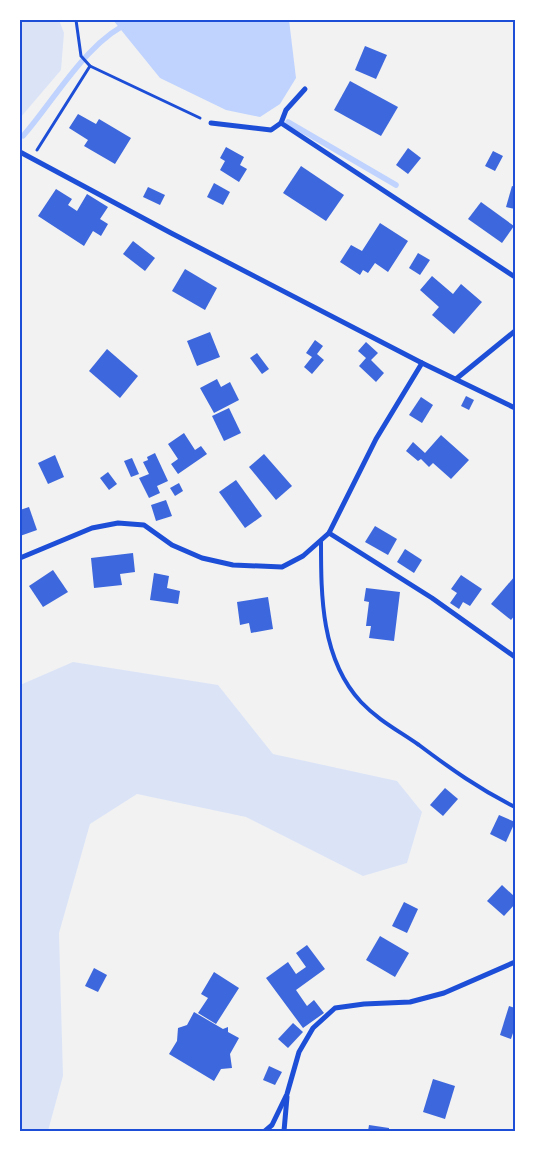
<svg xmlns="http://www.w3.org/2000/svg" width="535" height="1151" viewBox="0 0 535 1151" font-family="'Fira Sans',sans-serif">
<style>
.green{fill:#dbe4f7}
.water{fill:#bfd3fe}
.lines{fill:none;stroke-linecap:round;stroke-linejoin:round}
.stream{stroke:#bfd3fe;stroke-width:5.5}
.building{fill:#3d67dc}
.path{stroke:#1d4ed8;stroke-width:3}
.service{stroke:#1d4ed8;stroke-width:4}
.minor{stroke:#1d4ed8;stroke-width:5}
.neatline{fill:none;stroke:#1d4ed8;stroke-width:2}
</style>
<rect width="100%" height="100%" fill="#f2f2f2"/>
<g class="green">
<path d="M20,20H59L64,33L61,70L20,118Z"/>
<path d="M73,662L218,685L273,754L397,781L422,812L407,863L363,876L246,817L137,794L90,824L59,933L63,1076L48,1131H20V685Z"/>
</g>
<path class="water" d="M113,20H289L296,78L280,104L260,117L226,110L160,78Z"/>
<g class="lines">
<g class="stream">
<path d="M288,122L396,185"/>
<path d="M20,135L23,136C57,97 86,41 134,20"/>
</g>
</g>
<g class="building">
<path d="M365,46L387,55L376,79L355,70Z"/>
<path d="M350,81L398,107L381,136L334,110Z"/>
<path d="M78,114L96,124L99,119L131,138L115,164L84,146L88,140L69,128Z"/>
<path d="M226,147L244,157L240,165L247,169L239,182L220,170L225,161L220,158Z"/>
<path d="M408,148L421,158L408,174L396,165Z"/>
<path d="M493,151L503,156L495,171L485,166Z"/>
<path d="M301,166L344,195L326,221L283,193Z"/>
<path d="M214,183L230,192L223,205L207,197Z"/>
<path d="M512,186L515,187V209L506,207Z"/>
<path d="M148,187L165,195L160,205L143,197Z"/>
<path d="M56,189L72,199L68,205L77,211L87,194L108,207L100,219L108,224L101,236L93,231L84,246L38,216Z"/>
<path d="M481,202L514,226L502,243L468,219Z"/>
<path d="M380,223L408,241L388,272L375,263L368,273L363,270L360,275L340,262L351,245L362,251Z"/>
<path d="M133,241L155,258L145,271L123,254Z"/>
<path d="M418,253L430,260L420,275L409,268Z"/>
<path d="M185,269L217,288L205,310L172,291Z"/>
<path d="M432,276L453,294L461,284L482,302L454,334L432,315L439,307L420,290Z"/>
<path d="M210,332L220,357L197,366L187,341Z"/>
<path d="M315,340L323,346L317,354L324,360L312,374L304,367L312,357L306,353Z"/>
<path d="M366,342L378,353L371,360L384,373L376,382L359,366L366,358L358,351Z"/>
<path d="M107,349L138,376L120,398L89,371Z"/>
<path d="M257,353L269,369L262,374L250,358Z"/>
<path d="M217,379L221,387L230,382L239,400L214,413L200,388Z"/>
<path d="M466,396L474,400L469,410L461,406Z"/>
<path d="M421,397L433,405L422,423L409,415Z"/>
<path d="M229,408L241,433L224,441L212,416Z"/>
<path d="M184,433L195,450L201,446L207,454L178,474L171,464L178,459L168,444Z"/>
<path d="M441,435L469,460L451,479L433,463L429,467L421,459L418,461L406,451L413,442L425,453Z"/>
<path d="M155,453L168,481L157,486L160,493L149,498L139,478L149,474L143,462L148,460L147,457Z"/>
<path d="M264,454L292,486L276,500L249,467Z"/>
<path d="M55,455L64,477L48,484L38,463Z"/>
<path d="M132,458L139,474L131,477L124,461Z"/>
<path d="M108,472L117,484L109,490L100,478Z"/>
<path d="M236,480L262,516L245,528L219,492Z"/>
<path d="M179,483L183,491L175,496L170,488Z"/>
<path d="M166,500L172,516L156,521L151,505Z"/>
<path d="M29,507L37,530L20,536V510Z"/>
<path d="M375,526L397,539L388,555L365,542Z"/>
<path d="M405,549L422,560L414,573L397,562Z"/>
<path d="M133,553L135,572L120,574L122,585L94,588L91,558Z"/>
<path d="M53,570L68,592L43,607L29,586Z"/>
<path d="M154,573L169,576L167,588L180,591L178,604L150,600Z"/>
<path d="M461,575L482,589L470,606L463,602L459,609L450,603L457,593L451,589Z"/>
<path d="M515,576V615L511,620L491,604Z"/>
<path d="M366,588L400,592L394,641L369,638L371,626H366L369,602L364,601Z"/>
<path d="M268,597L273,629L251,633L249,623L240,625L237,602Z"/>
<path d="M445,788L458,799L443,816L430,805Z"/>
<path d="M499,815L515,822L506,842L490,834Z"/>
<path d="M502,885L515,897V904L504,916L487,901Z"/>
<path d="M404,902L418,909L407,933L392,926Z"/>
<path d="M380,936L409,953L395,977L366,960Z"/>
<path d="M307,945L325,969L296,990L307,1006L314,1000L324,1013L303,1028L266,978L288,962L296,974L306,967L296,953Z"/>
<path d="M94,968L107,975L98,992L85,986Z"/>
<path d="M214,972L239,988L216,1024L198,1013L208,998L201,994Z"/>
<path d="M509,1006L515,1008V1027L511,1039L500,1035Z"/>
<path d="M194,1012L223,1029L228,1027V1032L239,1038L230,1054L232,1068L221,1069L214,1081L169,1054L177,1041L178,1028L187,1025Z"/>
<path d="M293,1023L303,1032L288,1048L278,1039Z"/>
<path d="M269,1066L282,1072L275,1085L263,1080Z"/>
<path d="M433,1079L455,1086L445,1119L423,1112Z"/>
<path d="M369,1125L389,1128V1131H368Z"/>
</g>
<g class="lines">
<g class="path">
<path d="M76,20L81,56L90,66"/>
<path d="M37,150L90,66L200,118"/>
</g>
<path class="service" d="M321,542C321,596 321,659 361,702C378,720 399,731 419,745C451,769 479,789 515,807"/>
<g class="minor">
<path d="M211,123L271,130L281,123L515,277"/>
<path d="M281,123L286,110L305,89"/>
<path d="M20,152L171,233L422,363L515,408"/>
<path d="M456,379L515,331"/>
<path d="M329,533L432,598L515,657"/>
<path d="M20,558L92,528L118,523L144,525L172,545L202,558L233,565L282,567L303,556L329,533L376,439L422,363"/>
<path d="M265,1131L272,1125L287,1094L299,1052L313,1028L335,1008L364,1004L410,1002L444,993L515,962"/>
<path d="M284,1131L287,1097"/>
</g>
</g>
<rect width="535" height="1151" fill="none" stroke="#ffffff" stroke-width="42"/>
<rect x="21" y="21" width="493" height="1109" class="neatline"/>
</svg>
